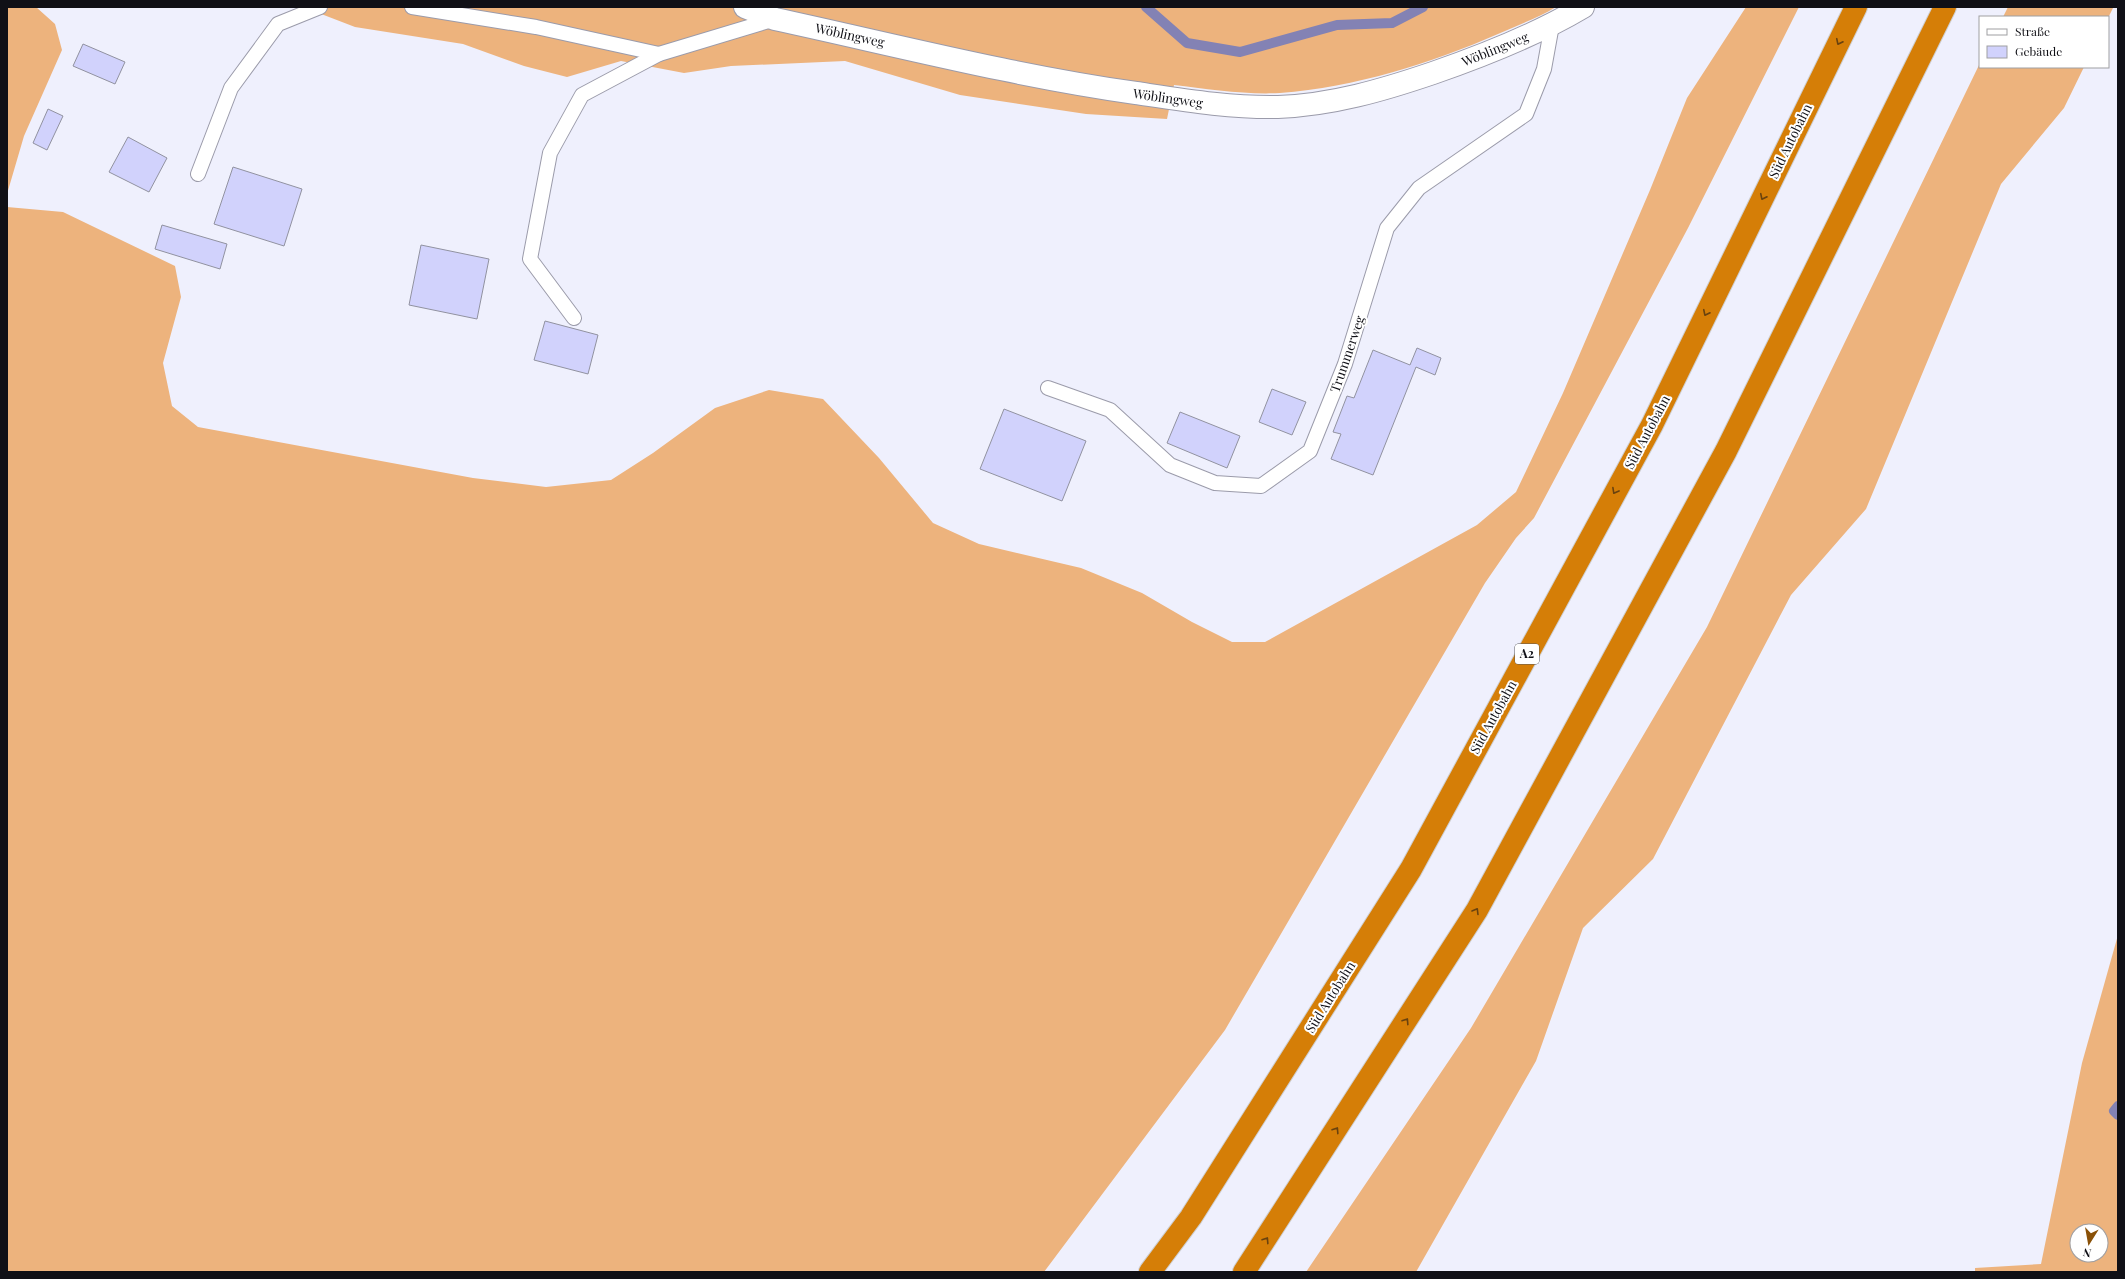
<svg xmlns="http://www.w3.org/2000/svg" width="2125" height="1279" viewBox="0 0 2125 1279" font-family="'Playfair Display',serif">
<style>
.forest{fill:#edb37d;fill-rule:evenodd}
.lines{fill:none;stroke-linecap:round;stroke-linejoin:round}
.stream{stroke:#8382b4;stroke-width:10}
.building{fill:#d1d2fc;stroke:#9192a0}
.lane-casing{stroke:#9b9baa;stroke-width:16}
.street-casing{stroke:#9b9baa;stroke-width:24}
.highway-casing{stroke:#cfcfd0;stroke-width:24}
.lane{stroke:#fff;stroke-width:14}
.street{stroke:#fff;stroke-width:22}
.highway{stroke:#d57e07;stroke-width:22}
.oneway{stroke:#69420f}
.labels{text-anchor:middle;stroke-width:4;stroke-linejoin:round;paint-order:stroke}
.shield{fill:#fff;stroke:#58585c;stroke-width:1}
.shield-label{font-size:12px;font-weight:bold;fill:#101016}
.street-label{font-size:13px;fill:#101016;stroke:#fff}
</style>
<rect width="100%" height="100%" fill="#eff0fd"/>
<g class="forest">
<path d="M7,7H36L55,24L62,50L24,136L7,194Z"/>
<path d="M303,7H1556C1538,18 1518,25 1498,34C1429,64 1356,87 1280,93C1247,95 1207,89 1174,85L1167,119L1086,114L960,95L845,61L731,66L684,73L621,61L567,77L524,66L463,44L355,27Z"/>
<path d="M1746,7H1799L1688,228L1534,518L1516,538L1485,583L1225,1030L1044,1272H7V207L63,212L175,266L181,297L163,363L172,406L198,427L473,478L546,487L611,480L653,453L715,408L769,390L823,399L879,458L933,523L979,544L1081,568L1142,593L1192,622L1232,642H1265L1477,525L1516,492L1563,393L1650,190L1687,98Z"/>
<path d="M2008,7H2112L2113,8L2108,18L2003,17Z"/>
<path d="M1980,63V67H2084L2064,108L2001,184L1866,509L1791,595L1653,859L1583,928L1536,1061L1416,1272H1306L1471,1028L1707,627Z"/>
<path d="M2118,935V1272H1975V1268L2041,1264L2082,1063ZM2077,1231H2101V1255H2077Z"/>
</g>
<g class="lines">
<g class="stream">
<path d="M1146,7L1187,43L1240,52L1337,25L1392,23L1423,7"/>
<path d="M2118,1106L2114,1111L2118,1115"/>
</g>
</g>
<g class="building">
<path d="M83,44L125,62L115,84L73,66Z"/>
<path d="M48,109L63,116L47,150L33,143Z"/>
<path d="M128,137L167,158L149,192L109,172Z"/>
<path d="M233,167L302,189L284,246L214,224Z"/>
<path d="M162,225L227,244L220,269L155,249Z"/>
<path d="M421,245L489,259L477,319L409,305Z"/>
<path d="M545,321L598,335L588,374L534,360Z"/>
<path d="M1417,348L1441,358L1435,375L1416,367L1373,475L1331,459L1341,434L1333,432L1347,396L1354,398L1373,350L1410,365Z"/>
<path d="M1272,389L1306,402L1292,435L1259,422Z"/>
<path d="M1004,409L1086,441L1062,501L980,469Z"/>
<path d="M1180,412L1240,436L1227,468L1167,443Z"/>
</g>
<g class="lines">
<g class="lane-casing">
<g id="lane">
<path d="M412,7L536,27L659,54"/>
<path d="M198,174L231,88L278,24L320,7"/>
<path d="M574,318L530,259L550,153L582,95L659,54L775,19"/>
<path d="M1048,388L1110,410L1170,465L1215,483L1261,486L1310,451L1345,364L1387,228L1419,188L1526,114L1544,69L1552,25"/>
</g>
</g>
<g class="street-casing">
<path id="street" d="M745,7L775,19C895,45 1015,76 1136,93C1183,100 1231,108 1278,107C1332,105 1383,90 1433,73C1485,55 1536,35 1583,7"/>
</g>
<g class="highway-casing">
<g id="highway">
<path d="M1150,1272L1191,1217L1411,869L1652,425L1856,7"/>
<path d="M1244,1272L1477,910L1726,451L1945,7"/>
</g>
</g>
<use href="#lane" class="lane"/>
<use href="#street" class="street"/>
<use href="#highway" class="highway"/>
</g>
<defs><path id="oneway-chevron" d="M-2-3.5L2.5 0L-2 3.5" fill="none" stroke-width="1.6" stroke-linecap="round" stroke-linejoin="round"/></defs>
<g class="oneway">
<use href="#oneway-chevron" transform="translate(1839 42) rotate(116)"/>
<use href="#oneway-chevron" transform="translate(1763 197) rotate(116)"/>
<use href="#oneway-chevron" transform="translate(1706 313) rotate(116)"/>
<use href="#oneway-chevron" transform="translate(1615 491) rotate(119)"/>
<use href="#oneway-chevron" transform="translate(1476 911) rotate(-59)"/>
<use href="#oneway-chevron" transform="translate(1406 1021) rotate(-57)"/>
<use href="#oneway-chevron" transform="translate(1336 1130) rotate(-57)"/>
<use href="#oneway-chevron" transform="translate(1266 1240) rotate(-57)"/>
</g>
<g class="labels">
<rect class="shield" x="1515" y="644" width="24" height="20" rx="3"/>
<g class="shield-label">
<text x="1527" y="658">A2</text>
</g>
<g class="street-label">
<text transform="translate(850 35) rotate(12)" y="5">Wöblingweg</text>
<text transform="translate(1495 49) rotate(-22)" y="5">Wöblingweg</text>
<text transform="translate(1168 98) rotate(8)" y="5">Wöblingweg</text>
<text transform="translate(1790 141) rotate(-64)" y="5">Süd Autobahn</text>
<text transform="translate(1347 354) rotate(-71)" y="5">Trummerweg</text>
<text transform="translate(1647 432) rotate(-62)" y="5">Süd Autobahn</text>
<text transform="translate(1493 717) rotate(-61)" y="5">Süd Autobahn</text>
<text transform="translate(1330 997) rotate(-58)" y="5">Süd Autobahn</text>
</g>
</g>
<rect width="2125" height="1279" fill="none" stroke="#101016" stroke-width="16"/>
<rect x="1979" y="16" width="130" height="52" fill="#ffffff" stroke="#9f9fa2"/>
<rect x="1987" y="29" width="20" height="6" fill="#ffffff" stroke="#9f9fa2"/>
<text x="2015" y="36" font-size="12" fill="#101016">Straße</text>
<rect x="1987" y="46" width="20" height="12" fill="#d1d2fc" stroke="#9f9fa2"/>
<text x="2015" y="56" font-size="12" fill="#101016">Gebäude</text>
<g transform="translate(2089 1243) rotate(191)"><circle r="19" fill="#ffffff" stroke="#9f9fa2"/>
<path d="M0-3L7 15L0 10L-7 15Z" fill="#8a5108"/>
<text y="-6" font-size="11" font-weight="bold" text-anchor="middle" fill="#101016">N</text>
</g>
</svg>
